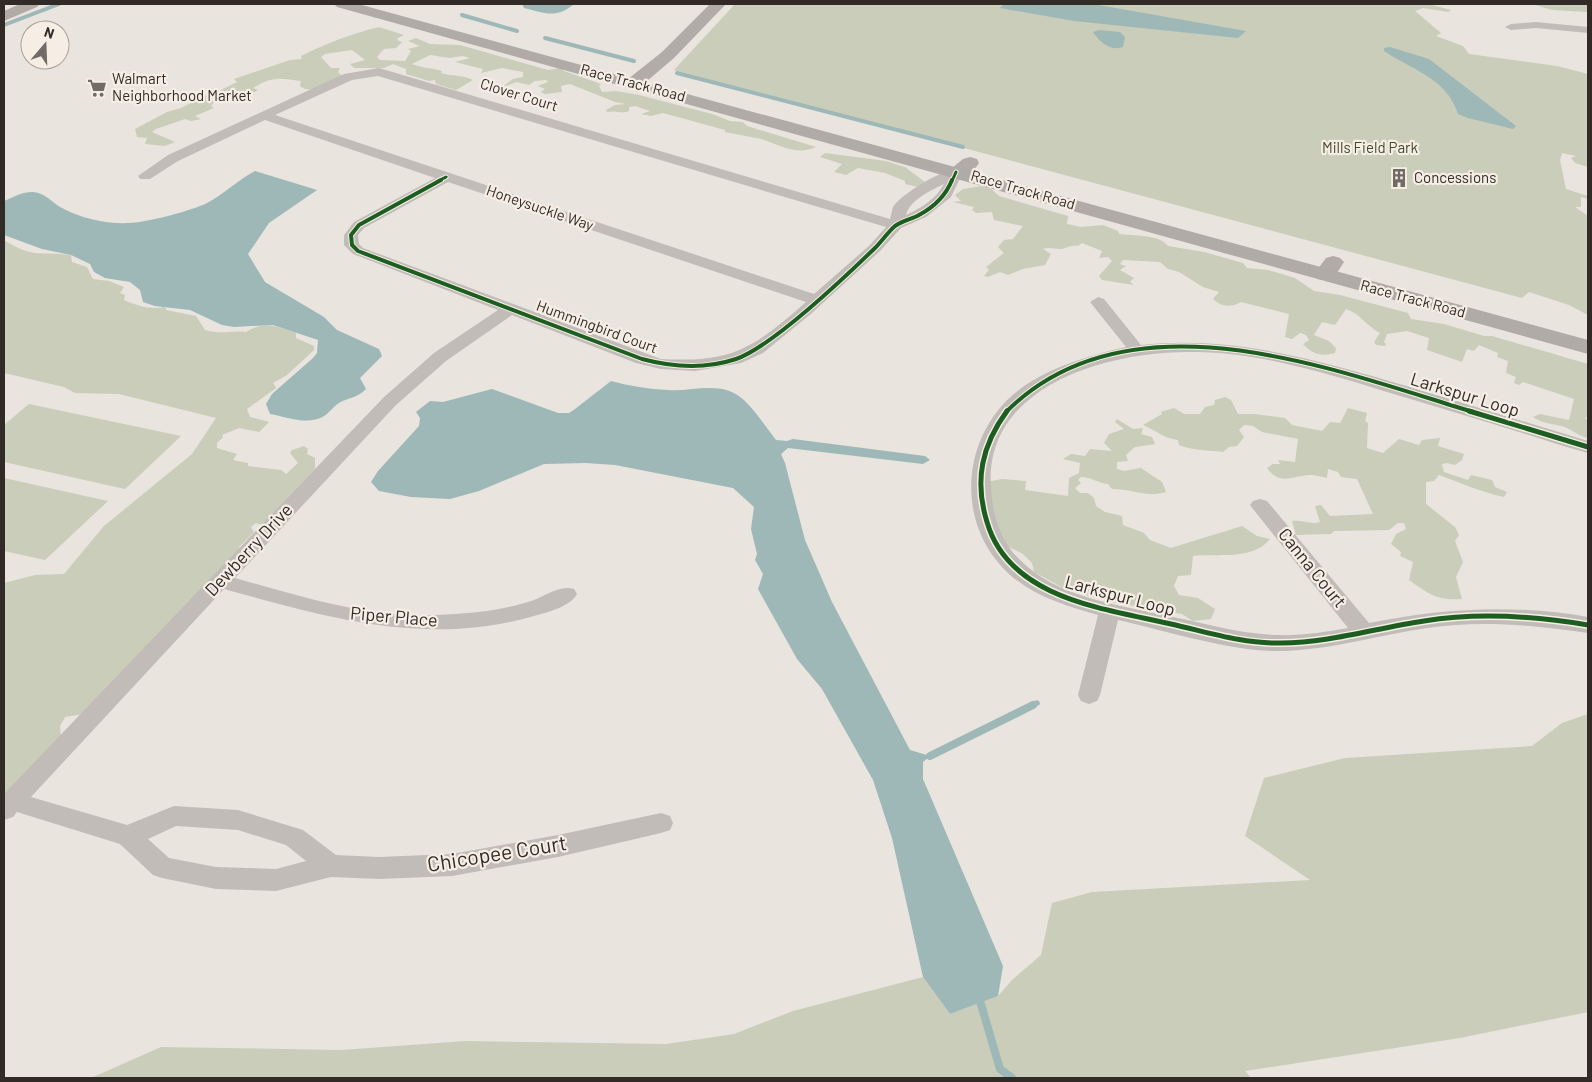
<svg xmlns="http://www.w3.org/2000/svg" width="1592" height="1082" viewBox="0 0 1592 1082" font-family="Barlow,sans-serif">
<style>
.green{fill:#cacdba}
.water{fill:#9db8b7}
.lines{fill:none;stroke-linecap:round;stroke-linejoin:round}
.stream-far2{stroke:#9db8b7;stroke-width:4}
.stream-far1{stroke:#9db8b7;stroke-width:5.5}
.stream{stroke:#9db8b7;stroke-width:8}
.street{fill:#c1bcb8;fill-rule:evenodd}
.secondary{fill:#b2aca8;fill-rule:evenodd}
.primary{fill:#b0aba7;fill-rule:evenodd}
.cycleway-far2-casing{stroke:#f6eee5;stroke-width:5}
.cycleway-far1-casing{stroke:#f6eee5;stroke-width:6}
.cycleway-casing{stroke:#f6eee5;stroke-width:8}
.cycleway-far2{stroke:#1b5e20;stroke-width:3}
.cycleway-far1{stroke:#1b5e20;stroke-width:4}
.cycleway{stroke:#1b5e20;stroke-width:5}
.labels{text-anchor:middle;stroke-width:4.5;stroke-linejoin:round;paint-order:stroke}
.far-poi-label{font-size:15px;fill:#312a27;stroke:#f6eee5;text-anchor:start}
.far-street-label{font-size:15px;fill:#312a27;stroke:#f6eee5}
.far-park-label{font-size:15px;fill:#414c2e;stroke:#f6eee5}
.street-label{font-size:18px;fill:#312a27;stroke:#f6eee5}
.near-street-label{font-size:21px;fill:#312a27;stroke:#f6eee5}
</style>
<rect width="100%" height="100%" fill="#e9e4de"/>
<g class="green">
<path d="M735,4H1428L1451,10L1448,12L1423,8L1415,11L1441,33L1436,36L1463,46L1469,54L1557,66L1588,74V167L1575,163L1571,158L1576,156L1562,153L1560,160L1566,189L1588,196V199L1581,197V207H1575L1588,216V315L1569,305L1529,292L1522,298L674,70Z"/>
<path d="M1532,4H1588V12L1552,10Z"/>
<path d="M379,27L404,35L398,38L397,40L402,42L396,48L384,49L377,57L380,60L405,61L411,51L408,49L420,46L408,41L416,38L430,44L460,45L548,70L561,68L564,71L601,84L599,86L602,92L616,91L639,95L712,114L730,121L743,122L747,126L816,147C793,157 778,142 756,138C746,136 735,134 725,132V130L663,113L651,116L641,114L650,111L635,106L629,107V111C624,114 614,110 607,112L606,110L615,105L626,104L615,102L570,84L561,86L562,92L545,94L541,92L545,89L538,86L548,82L546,80L535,81L529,85L516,82L501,88L513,79L523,77V72L502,68L481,73L483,69L455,62L470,58L463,56L450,58L430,55L412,64C422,68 432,68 442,71L441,73C450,76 465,75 473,80L456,90L436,84L435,80L429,81L406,74V69L393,64L384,68H354L350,64L365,60L352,50L325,54L321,57L331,68H340L338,72L342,76C330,82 312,96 300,86L301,81C281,78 272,76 253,88L258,90L255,92C248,91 216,97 210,99L214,102L211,106L214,108L195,116L201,119L191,121L185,119L156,129L152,132L175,142L165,146L145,144L147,138L137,137L135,129L167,112L181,108L209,94L223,93L221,90L237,82L234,79L290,60L302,59L301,56C325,44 353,33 379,27Z"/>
<path d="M825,153L886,161L905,167L925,182L918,187L905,184V181L885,173L858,168L846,175L834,172L842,164L820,157Z"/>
<path d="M982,186L989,187L999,196L1068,216L1067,224L1081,227L1103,225L1118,231L1119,234C1133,236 1159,234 1168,246L1204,252L1243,263L1247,268L1268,270L1295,278L1314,291L1340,295L1408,313L1411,319L1444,324L1484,336H1492L1588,364V416L1585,418L1588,421V438C1579,436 1575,432 1567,428C1555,423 1545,425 1533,417L1540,414L1569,420L1574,399L1523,382L1519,385L1514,383L1516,377L1506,373L1508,361L1497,357L1498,353L1479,345L1474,351L1467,349L1462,362L1427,350L1429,338L1407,331L1387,334L1384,342L1386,344L1385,346L1376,345L1374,342L1380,333C1365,325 1361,314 1346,309L1335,325L1322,322L1314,335L1329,341L1336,348L1335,353C1322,357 1312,354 1303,344L1309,340L1306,335L1300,333L1292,339L1285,337L1289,314L1241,302C1230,308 1222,307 1213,299L1219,292L1203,287L1179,272L1168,269L1160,262L1123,260L1120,264L1126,266L1120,270L1134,278L1130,282L1134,285L1102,280L1099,276L1112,261L1108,257L1099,258L1102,251L1082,243L1078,246C1070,245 1068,248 1061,249C1054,249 1050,247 1043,249L1051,254L1045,265L1023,269L1008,275L1000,272L988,277L984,276L989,270L986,267L1004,253L998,247L1004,240L1013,239L1023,226L994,220L992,212L976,213L972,210L974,207L953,202L961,201L955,195L963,189Z"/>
<path d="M4,240C34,259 39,251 71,255L72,262L87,267L93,279L109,281L124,287L120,293L125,295L124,300C138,306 150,310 165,307L166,310L196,316L205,330C222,335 230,330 246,332C264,321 277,326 296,333V338L314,346V350L287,375L273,383L276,388L247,409L250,417L269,422L259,432L239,428L222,435L223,437L217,443V448L237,454L233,460L248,463V466L281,470L286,474L298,463L290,453L292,450L304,446L308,449L307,454L315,458V469L262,525L256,523L251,527L254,532L239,547V550L83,714L65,717L60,726L61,737L4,796V583L35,575L64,574L104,526L192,454L216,418L119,394L75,393L64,387L4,373Z"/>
<path d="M1225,397L1231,400L1238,414H1254L1285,418L1292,425L1322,431L1330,422L1340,423L1348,408L1367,413L1365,421L1368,423L1367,448L1383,453L1399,439L1419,445L1422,440L1440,438L1438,446L1464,454L1462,460L1455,465L1447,463L1442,464L1444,472L1468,480L1471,475L1492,480L1495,487L1507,492L1504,497C1481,492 1461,483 1439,475L1434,481L1426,482V504L1455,527L1459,535L1455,541L1463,562L1456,577L1462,599C1437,601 1429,594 1409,580L1413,562L1400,556L1401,552L1391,544L1396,534L1406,529L1404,523H1398L1389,530L1334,531L1331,534L1296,535L1292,521C1302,520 1312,525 1320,522L1315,506L1321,505L1330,516L1373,514L1357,479L1341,477L1338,472L1328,469L1327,478C1322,477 1316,475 1311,475C1293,475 1280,487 1267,468L1273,464H1280L1278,460L1295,462L1298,439L1262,432L1253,426L1244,425L1239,430L1244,437L1237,446L1229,447L1223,452C1208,450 1194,451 1179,445L1178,440C1163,438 1157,431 1143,425L1162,414L1161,412L1174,408L1184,414H1200L1205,407L1214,405L1215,400Z"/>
<path d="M29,404L181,436L125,489L4,462V425Z"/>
<path d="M1117,419L1133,429L1143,428L1141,434L1152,437L1155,444L1135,447L1126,455L1128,461L1117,462V469L1124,471L1141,468L1162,482L1166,492C1147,498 1132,489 1112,489L1108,484C1098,483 1091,477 1081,477L1078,480L1081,483L1075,488L1080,493H1088L1094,498L1096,506L1105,512L1122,516L1123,525L1144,533L1150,540L1171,548L1242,526L1257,536L1270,539C1253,561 1216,553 1193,556L1191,575L1178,576L1174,586L1179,595L1198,598L1215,609L1211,619L1193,621L1182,614L1116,603L1067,590L1034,572L1032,563L1023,554L1007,546L987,511V482L1002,479L1026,481L1025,490L1068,496L1069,478L1079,473L1080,463L1063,459L1071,454L1085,456L1090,449L1112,451L1104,443L1109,434L1124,429L1115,422Z"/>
<path d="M4,478L108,501L45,560L4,551Z"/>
<path d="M1588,714V1012L1460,1038L1245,1071L1251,1078H91L161,1047L341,1050L466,1041L666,1044L734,1034L793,1011L923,977L950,1014L998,996L1012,980L1041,955L1052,903L1092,892L1310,880L1245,836L1264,778L1345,758L1532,746L1562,723Z"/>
</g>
<g class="water">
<path d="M522,4H574C556,19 545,13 524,8Z"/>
<path d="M1004,4H1093L1246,31L1238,38L1074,21L1000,8Z"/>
<path d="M1099,30L1120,32L1125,37L1123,47C1112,52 1099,42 1093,32Z"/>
<path d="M1390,47L1429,59L1516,126L1513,129L1468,118L1458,114C1447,78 1412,70 1384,51V48Z"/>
<path d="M255,171L317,190L269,223L248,254L265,282L324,317L337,330L379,349L382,356L360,378L366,389C356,399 349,397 339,403C333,407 329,413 324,416C308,426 287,417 270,414L266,404L272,394L313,358L317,353L318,340L273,325L234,327L222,325L190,310L155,306L143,302L140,290L130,282L105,278L94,272L90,264L71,255L42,249L4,235V201C14,197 21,192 33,192C46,193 52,203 62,208C82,219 107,224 129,223C145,223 194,210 207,203C224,194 238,180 255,171Z"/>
<path d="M611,381C630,386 648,389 668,390C695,392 722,379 745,401C756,412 766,427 776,440L787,441L793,439L925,456L930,460L923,464L788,448L781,454L785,463L805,540L832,602L910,750L930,756L923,762V779L1003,966L998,996L950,1014L923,977L892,838L873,780L822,689L797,659L758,589L763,574L755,560L757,554L751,529L754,507L733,488L615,465L586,463L544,464L479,491L450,499L411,497L379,491L371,482L378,471L419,426L420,418L416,412L430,401L443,402L492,389L558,413H569L575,409Z"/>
</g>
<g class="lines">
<g class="stream-far2">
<path d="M462,15L517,31"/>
<path d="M4,25L59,4"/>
<path d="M545,38L634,61"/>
<path d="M677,73L963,147"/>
</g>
<path class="stream-far1" d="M1030,706L1037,703"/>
<g class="stream">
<path d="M930,756L1033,705"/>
<path d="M980,1001L1000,1069L1012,1078"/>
</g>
<g class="street">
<path d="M1536,22L1588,27V33L1536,28L1511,30L1505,27L1511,24Z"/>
<path d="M379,68L890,219C891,215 892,210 893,207C901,194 947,166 961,169L963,172L951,197L926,217L901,228L880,251L812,313L763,353L741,363L695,371L661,369L636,363L512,315L446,361L396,405L235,578C300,596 370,619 437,615C467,614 500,611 528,602C543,598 559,584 574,589L577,594C570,607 548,612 534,616C427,647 329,618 224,589L31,797L127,825L174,806L238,810L303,830L336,855L379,857L452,854L558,835L661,813L670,816L673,823L670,830L661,833L558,857L452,876L379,879L331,877L276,891L216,889L162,878L153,875L120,844L17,812L13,817L4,820V794L384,397L434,353L498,310L353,254L344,245V235L354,222L435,178L265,120L178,161L150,179H140L138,176L168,155L344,74ZM378,76L886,227L870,245L814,294L275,115L352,80ZM448,182L806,302C754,348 732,363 661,359L363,248L359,244L358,235L364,228ZM944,184C937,198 920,209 906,215C909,201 931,190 944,184ZM176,826L238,830L286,845L306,861L276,869L216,867L169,858L148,839Z"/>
<path d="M1098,297L1104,299L1141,345C1234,335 1321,361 1410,387C1469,405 1529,423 1588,441V453C1565,447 1542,439 1519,432C1478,419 1437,407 1397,395C1331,375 1265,353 1196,352C1113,350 983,383 991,488C993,515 999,539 1019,559C1058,599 1121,605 1173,617C1207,624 1241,634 1277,635C1301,636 1325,632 1348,628L1253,509L1250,505L1253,501L1260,499L1267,501L1369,623C1443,608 1514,604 1588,617V633C1534,625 1481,620 1427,628C1378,635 1331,650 1281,651C1232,652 1167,631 1118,620L1100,695L1097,701L1089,704L1081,701L1078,695L1098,615C1070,607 1039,598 1015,579C951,528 959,428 1027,384C1057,365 1091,355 1126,347L1090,302Z"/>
</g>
<g class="secondary">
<path d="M710,4H726L674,58L640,87H628L626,83L628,79L662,52Z"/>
<path d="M970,157L977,159L979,163C973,173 961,179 949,176L947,172L963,159Z"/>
<path d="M1333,256L1340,258L1344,262L1333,279L1325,280L1317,279L1314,274L1326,258Z"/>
</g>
<g class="primary">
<path d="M20,4H40L37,7L4,21V11Z"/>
<path d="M334,4H358L1588,340V354L337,7Z"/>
</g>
<g class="cycleway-far2-casing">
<g id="cycleway-far2">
<path d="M438,181L446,177"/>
<path d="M952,181L956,172"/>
</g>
</g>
<g class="cycleway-far1-casing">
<g id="cycleway-far1">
<path d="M441,180L359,225L351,235L352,245L358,251L642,359C672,367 706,369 736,359C773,346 844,278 875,248C882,241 888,232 895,226C902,221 912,219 919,215C934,207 946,195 952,180"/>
<path d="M1006,412C1129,289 1332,369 1473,412"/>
</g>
</g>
<g class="cycleway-casing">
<g id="cycleway">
<path d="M1007,411C982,445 974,480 987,522C1009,599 1106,609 1171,624C1207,632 1243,644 1281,643C1329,643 1376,628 1424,621C1479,612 1534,616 1588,625"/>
<path d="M1469,411L1588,447"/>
</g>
</g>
<use href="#cycleway-far2" class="cycleway-far2"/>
<use href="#cycleway-far1" class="cycleway-far1"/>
<use href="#cycleway" class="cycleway"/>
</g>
<defs>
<g id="supermarket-bare" transform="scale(1.5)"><path d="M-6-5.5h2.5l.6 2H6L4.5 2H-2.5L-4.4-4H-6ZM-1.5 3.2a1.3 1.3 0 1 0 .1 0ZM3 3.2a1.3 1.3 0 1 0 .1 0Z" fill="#716b67" stroke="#f6eee5" stroke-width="2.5" paint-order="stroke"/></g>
<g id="building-bare" transform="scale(1.5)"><path d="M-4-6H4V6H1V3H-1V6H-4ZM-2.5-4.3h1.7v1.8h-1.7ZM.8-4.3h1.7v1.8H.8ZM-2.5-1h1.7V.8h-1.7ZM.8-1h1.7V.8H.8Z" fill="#716b67" stroke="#f6eee5" stroke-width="2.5" paint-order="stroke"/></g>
</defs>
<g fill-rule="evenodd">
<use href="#supermarket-bare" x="97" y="88"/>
<use href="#building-bare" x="1399" y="178"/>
</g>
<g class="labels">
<g class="far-poi-label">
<text x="112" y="84">Walmart<tspan x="112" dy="17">Neighborhood Market</tspan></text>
<text x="1414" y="183">Concessions</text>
</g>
<g class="far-street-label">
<text transform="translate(633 83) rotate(15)" y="5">Race Track Road</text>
<text transform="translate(519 95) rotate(17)" y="5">Clover Court</text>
<text transform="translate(1023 190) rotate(16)" y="5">Race Track Road</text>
<text transform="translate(540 208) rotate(19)" y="5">Honeysuckle Way</text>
<text transform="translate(1413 299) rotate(15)" y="5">Race Track Road</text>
<text transform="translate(597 327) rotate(20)" y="5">Hummingbird Court</text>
</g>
<g class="far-park-label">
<text x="1370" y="153">Mills Field Park</text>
</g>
<g class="street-label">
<text transform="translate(1465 395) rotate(17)" y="6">Larkspur Loop</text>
<text transform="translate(249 550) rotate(-47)" y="6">Dewberry Drive</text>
<text transform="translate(1312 568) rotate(51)" y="6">Canna Court</text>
<text transform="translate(1120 596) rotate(15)" y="6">Larkspur Loop</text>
<text transform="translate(394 617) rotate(5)" y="6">Piper Place</text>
</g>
<g class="near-street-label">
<text transform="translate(497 854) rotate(-9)" y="7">Chicopee Court</text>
</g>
</g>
<rect width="1592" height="1082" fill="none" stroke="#312a27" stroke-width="10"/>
<g transform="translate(45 45) rotate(19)"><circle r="24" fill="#f6eee5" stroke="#a7a099"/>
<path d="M0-4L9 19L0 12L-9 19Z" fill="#716b67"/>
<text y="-8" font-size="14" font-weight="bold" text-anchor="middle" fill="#312a27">N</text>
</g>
</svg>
